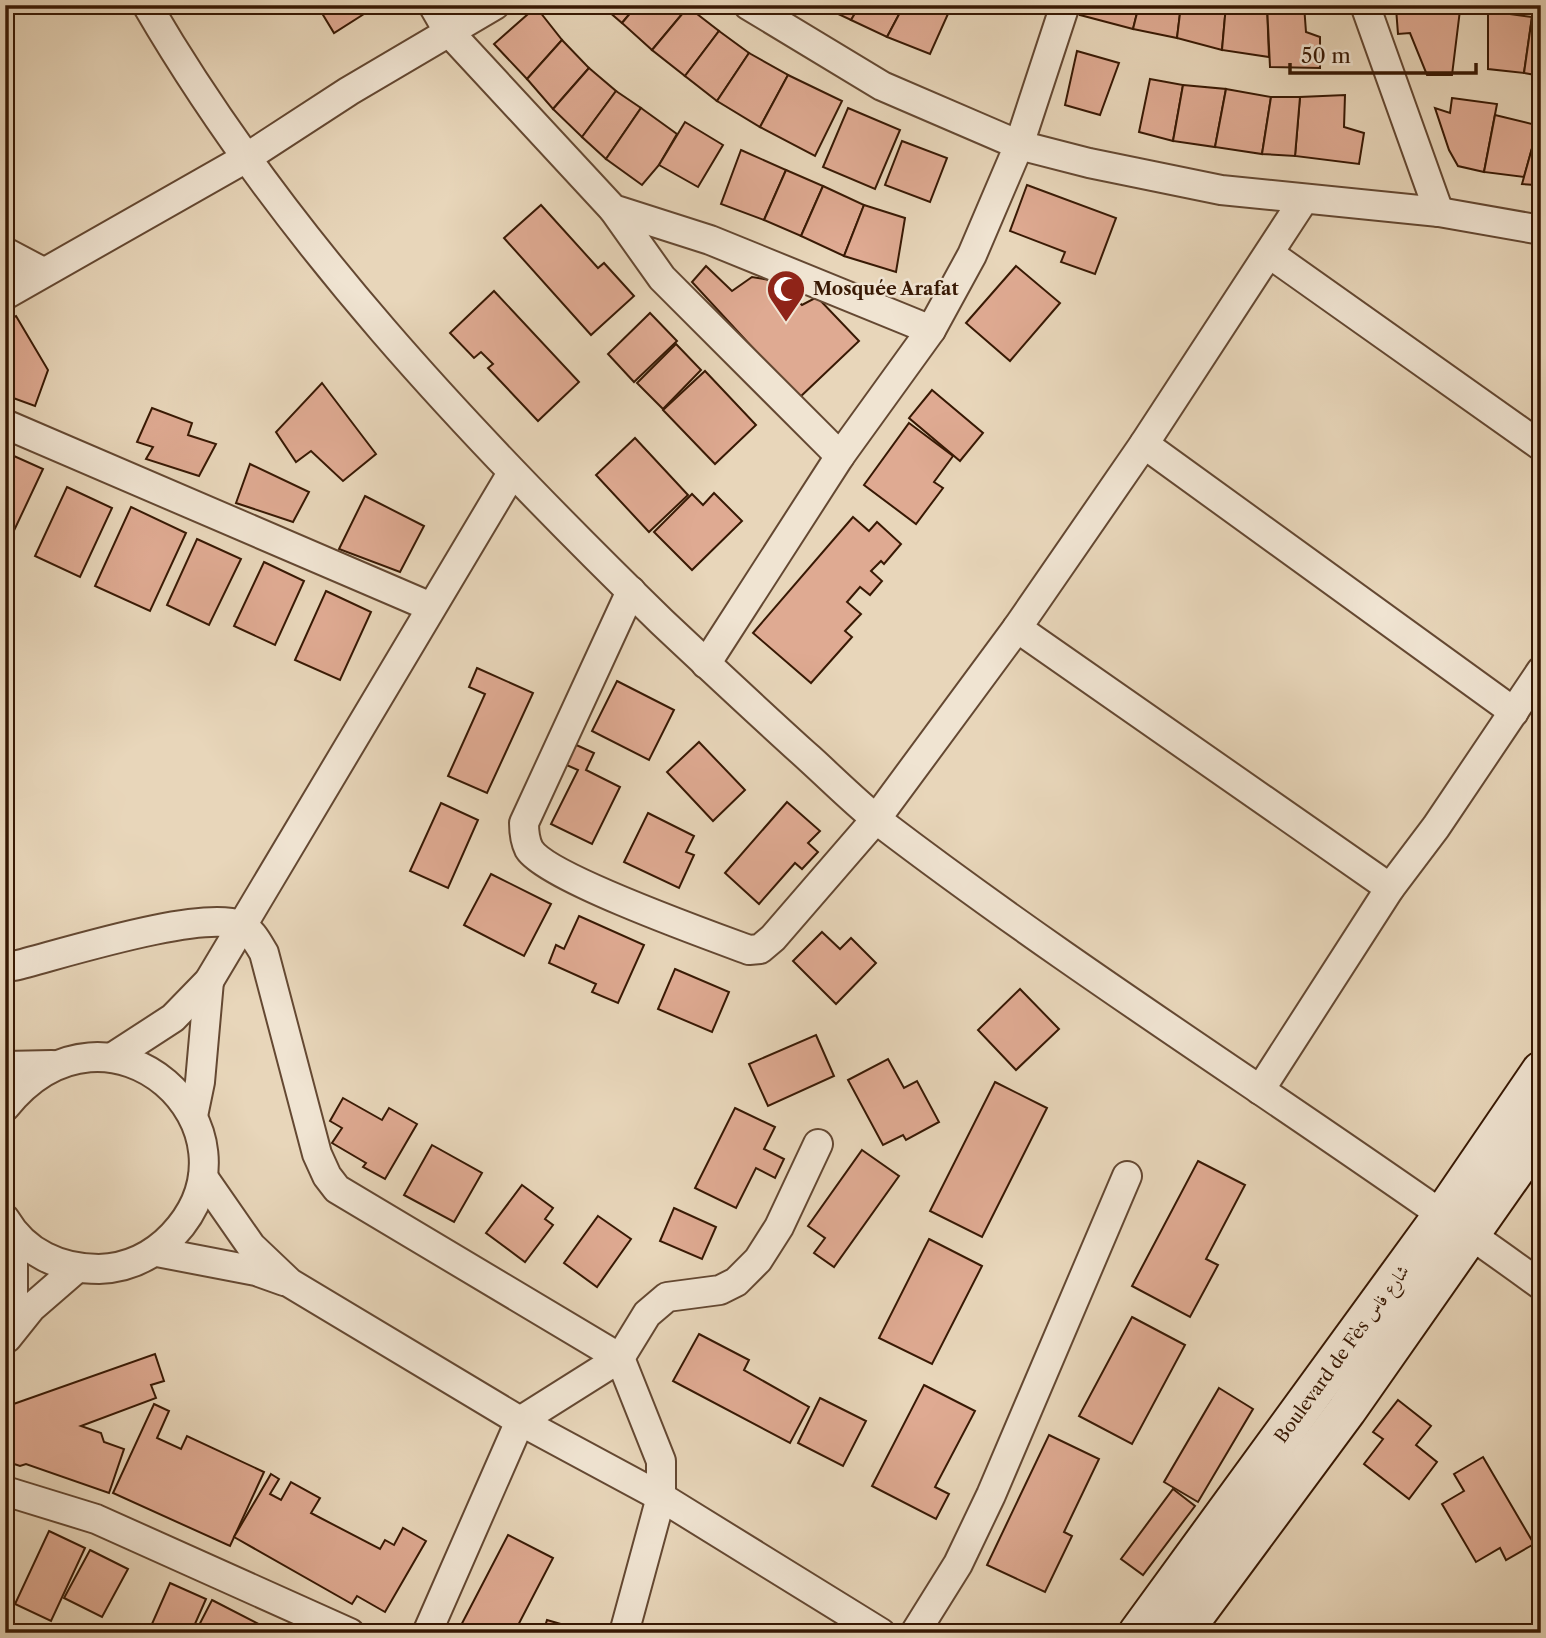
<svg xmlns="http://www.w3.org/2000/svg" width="1546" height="1638" viewBox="0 0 1546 1638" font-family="'Libre Caslon Text',Amiri,serif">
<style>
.building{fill:#dfaa92;stroke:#381904;stroke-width:2}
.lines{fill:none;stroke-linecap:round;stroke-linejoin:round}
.street-casing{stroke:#644832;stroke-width:32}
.secondary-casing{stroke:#381904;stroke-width:42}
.street{stroke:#f0e4d2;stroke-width:28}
.secondary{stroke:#f0e4d2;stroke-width:38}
.labels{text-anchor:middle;stroke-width:5;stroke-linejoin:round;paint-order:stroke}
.poi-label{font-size:18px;font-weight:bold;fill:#381904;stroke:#f0e4d2;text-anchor:start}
.street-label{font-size:18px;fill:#381904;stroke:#f0e4d2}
</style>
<rect width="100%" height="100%" fill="#e8d6ba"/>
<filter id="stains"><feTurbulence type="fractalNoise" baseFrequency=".00286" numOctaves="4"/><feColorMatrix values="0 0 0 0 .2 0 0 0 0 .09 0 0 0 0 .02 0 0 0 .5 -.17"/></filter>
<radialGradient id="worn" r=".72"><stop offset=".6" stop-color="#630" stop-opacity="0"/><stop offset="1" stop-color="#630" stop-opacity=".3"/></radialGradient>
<g class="building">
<path d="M317,5H374L375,7L334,33Z"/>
<path d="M601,5H637L622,23Z"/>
<path d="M637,5H686L688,7L652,50L622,23Z"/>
<path d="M819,5H860L851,20Z"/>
<path d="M860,5H904L887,37L851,20Z"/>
<path d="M904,5H952L930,54L887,37Z"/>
<path d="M1084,5H1139L1133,29L1080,15Z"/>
<path d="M1139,5H1181L1177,38L1133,29Z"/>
<path d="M1181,5H1226L1222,50L1177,38Z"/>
<path d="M1226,5H1267L1269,57L1222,50Z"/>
<path d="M1267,5H1304L1306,32L1320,37V68L1270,67Z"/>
<path d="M536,7L562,40L527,79L494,44Z"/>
<path d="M688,7L719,31L685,76L652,50Z"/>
<path d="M1396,8L1460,10L1452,75H1427L1410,33L1398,34Z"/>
<path d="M1488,11L1532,17L1524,73L1488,69Z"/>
<path d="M1532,17L1541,20V76L1524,73Z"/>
<path d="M719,31L749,53L717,101L685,76Z"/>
<path d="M562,40L589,68L553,109L527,79Z"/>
<path d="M1077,51L1119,63L1100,115L1065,105Z"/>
<path d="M749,53L788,75L760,127L717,101Z"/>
<path d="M589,68L616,91L582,137L553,109Z"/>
<path d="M788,75L842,101L815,156L760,127Z"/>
<path d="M1150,79L1183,85L1173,141L1139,132Z"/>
<path d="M1183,85L1226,89L1215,147L1173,141Z"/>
<path d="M1226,89L1271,97L1262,154L1215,147Z"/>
<path d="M616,91L641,108L606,159L582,137Z"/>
<path d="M1345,95L1344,127L1364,133L1359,164L1295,156L1300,97Z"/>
<path d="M1271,97H1300L1295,156L1262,154Z"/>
<path d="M1452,98L1497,104L1484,172L1458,166L1449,150L1435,108L1450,113Z"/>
<path d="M641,108L677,134L659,165L642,185L606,159Z"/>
<path d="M848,108L900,130L875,189L823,167Z"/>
<path d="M1495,115L1532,124L1536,134L1524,177L1484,172Z"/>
<path d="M685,122L723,145L698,187L659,165Z"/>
<path d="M1536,134H1541V192L1533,193L1535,185L1522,184Z"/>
<path d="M902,141L947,158L930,202L885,185Z"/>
<path d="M741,150L786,170L764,220L721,204Z"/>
<path d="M786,170L823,186L801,236L764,220Z"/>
<path d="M1027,185L1116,218L1095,274L1061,262L1065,252L1010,231Z"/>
<path d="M823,186L864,205L844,256L801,236Z"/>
<path d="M541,205L598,268L604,263L634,296L591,335L504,238Z"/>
<path d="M864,205L905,218L896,272L844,256Z"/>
<path d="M706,266L732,291L752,277L776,281L802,305L817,297L859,341L799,398L692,282Z"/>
<path d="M1016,266L1060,303L1010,361L966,323Z"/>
<path d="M494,291L579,382L538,421L488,368L493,364L481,352L474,358L450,333Z"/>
<path d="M650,313L677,341L634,382L608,354Z"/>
<path d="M16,316L48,370L35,406L5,395V322Z"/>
<path d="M676,344L701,370L663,409L637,383Z"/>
<path d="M705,371L756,425L715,464L663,410Z"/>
<path d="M322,383L376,454L343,481L311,451L296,462L276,432Z"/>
<path d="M932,390L983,433L960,461L909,418Z"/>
<path d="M152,408L192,423L188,435L216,444L199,476L146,459L153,447L137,442Z"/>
<path d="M909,423L953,456L934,482L943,488L916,524L864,485Z"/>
<path d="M635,438L688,495L649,532L596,475Z"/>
<path d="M5,452L43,469L11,537L5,534Z"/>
<path d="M250,464L309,492L293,522L236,503Z"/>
<path d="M67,487L112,508L80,577L35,556Z"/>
<path d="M714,493L742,521L692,570L654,532L692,494L703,505Z"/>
<path d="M365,496L424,526L400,572L339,549Z"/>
<path d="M131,507L186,533L150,611L95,586Z"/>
<path d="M853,517L869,531L877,522L901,544L884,564L881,561L871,571L882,581L870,595L860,587L847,602L861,614L845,631L852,637L811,683L753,633Z"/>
<path d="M197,539L241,559L209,625L167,605Z"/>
<path d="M264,562L304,581L275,645L234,626Z"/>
<path d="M326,591L371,612L340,680L295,660Z"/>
<path d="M477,668L533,693L487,793L448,776L485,694L469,687Z"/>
<path d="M617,681L674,710L649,760L592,731Z"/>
<path d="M699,742L745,790L713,821L667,772Z"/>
<path d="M572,743L594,753L586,770L620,787L592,844L551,824L578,770L562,763Z"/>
<path d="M787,802L820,831L808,843L818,852L802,869L795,863L759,904L725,873Z"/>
<path d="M441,803L478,820L448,888L410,871Z"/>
<path d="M648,813L694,836L686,852L694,855L679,888L624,862Z"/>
<path d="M491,874L551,904L524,956L464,925Z"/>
<path d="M579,916L644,945L618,1003L592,992L596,984L549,963L556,945L564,949Z"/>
<path d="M822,932L840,949L851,938L876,963L836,1004L793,961Z"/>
<path d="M675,969L729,992L712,1032L658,1009Z"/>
<path d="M1020,989L1059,1029L1016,1070L978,1030Z"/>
<path d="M816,1035L834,1076L768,1106L749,1064Z"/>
<path d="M888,1059L904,1088L917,1081L939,1122L906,1140L903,1135L883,1145L848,1080Z"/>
<path d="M995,1082L1047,1108L982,1237L930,1211Z"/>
<path d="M343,1098L382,1120L389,1108L417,1124L385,1179L363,1167L366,1163L332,1143L342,1128L330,1121Z"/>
<path d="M735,1108L775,1127L764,1149L784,1159L775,1178L756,1168L736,1208L695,1188Z"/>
<path d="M432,1145L482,1173L454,1222L404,1195Z"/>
<path d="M862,1150L899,1176L834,1267L814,1253L825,1238L808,1226Z"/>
<path d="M1198,1161L1245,1185L1206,1259L1218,1265L1190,1317L1132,1286Z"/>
<path d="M522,1185L553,1208L545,1219L553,1225L525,1262L486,1233Z"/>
<path d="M674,1208L716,1227L702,1259L660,1241Z"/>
<path d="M598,1216L631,1239L597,1287L564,1263Z"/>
<path d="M929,1239L982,1266L932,1364L879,1338Z"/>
<path d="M1132,1317L1185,1345L1132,1444L1079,1416Z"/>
<path d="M699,1334L749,1360L744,1370L809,1407L790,1443L673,1381Z"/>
<path d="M155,1354L164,1381L151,1385L156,1398L81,1426L101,1433L104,1442L124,1449L109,1493L26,1464L20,1466L5,1461V1407Z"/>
<path d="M924,1385L975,1411L935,1487L949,1494L936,1519L872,1486Z"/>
<path d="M1219,1388L1253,1409L1198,1502L1164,1482Z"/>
<path d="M820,1398L866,1421L843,1466L798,1443Z"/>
<path d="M1398,1400L1431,1426L1416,1445L1437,1462L1409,1499L1364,1464L1383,1439L1373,1432Z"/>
<path d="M154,1404L169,1411L157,1438L181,1449L187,1436L264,1472L230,1546L113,1493Z"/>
<path d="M1049,1435L1099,1459L1064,1532L1072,1536L1045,1592L987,1565Z"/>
<path d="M1483,1457L1534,1544L1506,1560L1500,1548L1476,1562L1442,1504L1464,1491L1454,1474Z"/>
<path d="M271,1474L279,1479L270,1494L281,1500L291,1482L320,1498L311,1513L380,1549L385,1540L394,1545L403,1528L426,1541L385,1612L357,1596L352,1604L234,1537Z"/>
<path d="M1173,1489L1195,1506L1143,1575L1121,1559Z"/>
<path d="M49,1531L85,1548L51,1621L15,1604Z"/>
<path d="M508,1535L553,1558L514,1633H457Z"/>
<path d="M90,1550L128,1569L102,1617L64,1598Z"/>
<path d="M170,1583L206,1599L191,1633H148Z"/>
<path d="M212,1600L276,1633H195Z"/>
<path d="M547,1620L564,1625L561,1633H543Z"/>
<path d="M5,1622L32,1633H5Z"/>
</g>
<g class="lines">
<g class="street-casing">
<g id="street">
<path d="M147,5C282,237 471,436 662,622C711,668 760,714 810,759C833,780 856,803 881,823C1095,986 1324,1127 1541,1285"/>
<path d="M433,5L448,31L613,209L710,240L931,330"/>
<path d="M748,5L882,86L1019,145L1089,163L1221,190L1439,212L1541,230"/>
<path d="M1365,5L1439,212"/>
<path d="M613,209L662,278L840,456"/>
<path d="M5,252L43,272"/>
<path d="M1270,254L1541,446"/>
<path d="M5,295L246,158L349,91L495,5"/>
<path d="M5,424L431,607"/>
<path d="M1144,444L1514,712"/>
<path d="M631,591L524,823C524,831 525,841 529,849C546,877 711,936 749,950L760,949L773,938L876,819L1017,628L1144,444L1304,199"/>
<path d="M1017,628L1390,888"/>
<path d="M706,664L840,456L931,330L972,255L1019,145L1065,5"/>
<path d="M5,964L14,966C62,954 199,910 240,925C251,929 258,943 264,953L317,1154L327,1176L337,1189L620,1358L661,1461V1497L624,1633"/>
<path d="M113,1057L173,1018L209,981L512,473"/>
<path d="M5,1066L52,1065"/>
<path d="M1260,1090L1390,888L1436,827L1541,671"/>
<path d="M5,1107C110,977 272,1130 173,1235C153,1256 128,1268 99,1269C60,1269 25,1253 5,1219"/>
<path d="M193,1116L200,1082L209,981"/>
<path d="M203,1177L251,1246L290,1283L520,1421L661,1497L881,1633"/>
<path d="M157,1252L256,1271L284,1281"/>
<path d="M5,1336L13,1298V1232"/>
<path d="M7,1338L31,1308L76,1269"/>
<path d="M5,1491L96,1519L350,1633"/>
<path d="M427,1633L520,1421L620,1358L647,1314L667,1297L720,1290L736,1282L758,1260L779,1227L818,1144"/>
<path d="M915,1633L958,1564L991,1495L1127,1176"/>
</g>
</g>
<g class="secondary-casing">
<g id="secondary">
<path d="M1138,1633L1444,1213L1541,1071"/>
<path d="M1182,1633L1347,1410L1541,1133"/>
</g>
</g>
<use href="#street" class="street"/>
<use href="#secondary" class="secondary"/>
</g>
<defs>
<g id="mosque-pin" transform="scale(2.0125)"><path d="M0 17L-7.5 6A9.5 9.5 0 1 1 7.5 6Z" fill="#8f2418" stroke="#f0e4d2"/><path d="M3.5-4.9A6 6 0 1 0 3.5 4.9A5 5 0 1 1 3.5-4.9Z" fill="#fff"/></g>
</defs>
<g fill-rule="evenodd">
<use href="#mosque-pin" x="786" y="289"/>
</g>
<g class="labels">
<g class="poi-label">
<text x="813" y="295">Mosquée Arafat</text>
</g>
<g class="street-label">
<text transform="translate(1342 1354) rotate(-54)" y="6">Boulevard de Fès شارع فاس</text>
</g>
</g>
<rect width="1546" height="1638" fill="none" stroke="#e8d6ba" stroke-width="28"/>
<rect x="7" y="7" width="1532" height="1624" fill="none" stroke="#381904" stroke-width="3.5"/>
<rect x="14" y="14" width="1518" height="1610" fill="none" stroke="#381904" stroke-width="2"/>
<path d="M1290 63v10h186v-10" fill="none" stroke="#381904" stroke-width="3.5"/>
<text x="1301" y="63" font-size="21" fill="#381904" stroke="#f0e4d2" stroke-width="5" paint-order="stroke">50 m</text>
<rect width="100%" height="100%" filter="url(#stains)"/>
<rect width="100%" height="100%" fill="url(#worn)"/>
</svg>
